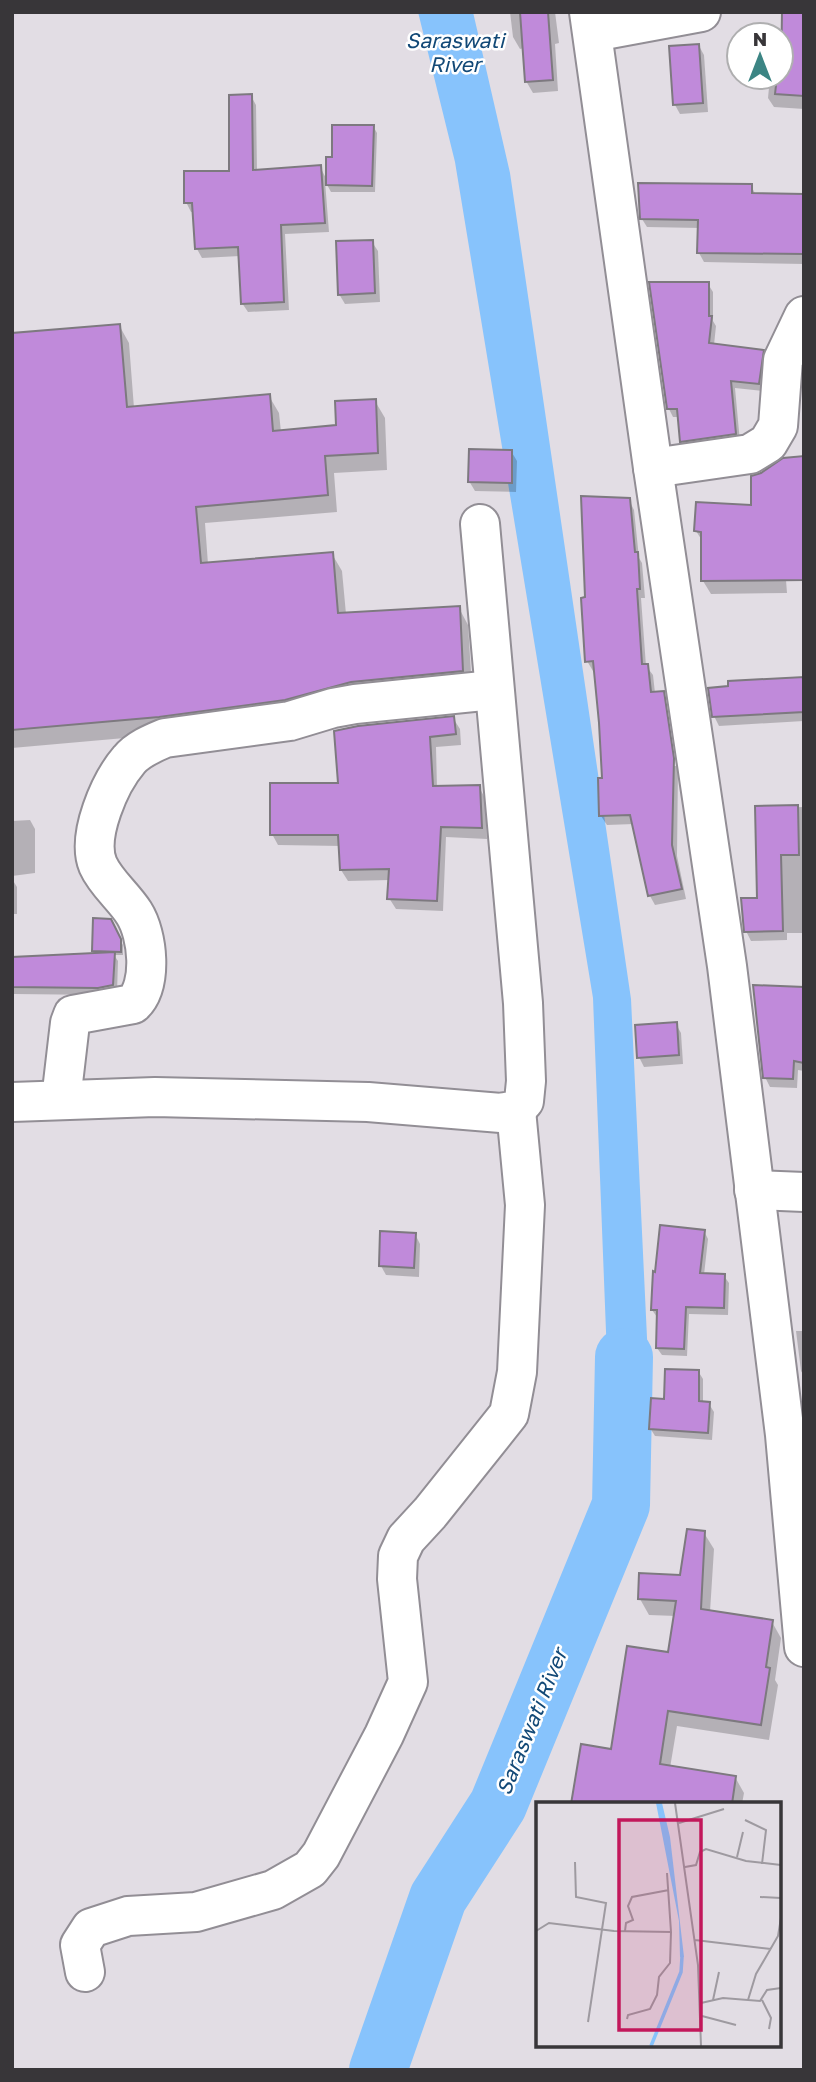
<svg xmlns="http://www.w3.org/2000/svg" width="816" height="2082" viewBox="0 0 816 2082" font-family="'Golos Text',sans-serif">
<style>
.water{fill:#87c3fc}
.shadow{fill:#0003;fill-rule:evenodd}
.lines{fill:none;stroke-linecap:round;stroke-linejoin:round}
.river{stroke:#87c3fc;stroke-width:58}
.building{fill:#c08ada;stroke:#7d797f;stroke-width:2}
.minor-casing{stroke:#928e95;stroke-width:42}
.major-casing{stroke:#928e95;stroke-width:42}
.minor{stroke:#fff;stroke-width:38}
.major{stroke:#fff;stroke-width:38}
.labels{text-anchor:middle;stroke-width:5;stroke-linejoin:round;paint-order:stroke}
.water-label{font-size:21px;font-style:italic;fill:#124977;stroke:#fff}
.inset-river{fill:none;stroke:#87c3fc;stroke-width:3.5}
.inset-road{fill:none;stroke:#9e9aa0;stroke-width:2}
.view{fill:#c2185b;fill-opacity:0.15;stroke:#c2185b;stroke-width:3.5}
.inset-edge{fill:none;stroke:#383639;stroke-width:3.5}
</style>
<rect width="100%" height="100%" fill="#e2dde4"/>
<path class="water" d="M418,12H473L510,173L631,999L648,1359L607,1357L593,998L455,162Z"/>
<g class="shadow">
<path d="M510,12H555L559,43L555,44L558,91L533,93L526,81L524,48L520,49L513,37Z"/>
<path d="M804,12V109L774,107L768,98L770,77H781V39Z"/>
<path d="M699,46L704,55L708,112L680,114L675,105Z"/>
<path d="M251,96L256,105L257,171L320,167L327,180L334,159L373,126L377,133L375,192H331L325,181L329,232L285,234L289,310L248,312L242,303L240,256L202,258L197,249L195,212H191L186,202L230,172Z"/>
<path d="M751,186L756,195H804V264L704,262L699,253L700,228L647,227L642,219Z"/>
<path d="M372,242L378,251L380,302L345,304L339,294Z"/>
<path d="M708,284L713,292V321L716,326L714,345L762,352L767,360L763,391L735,388L740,442L687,450L682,441L680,417H673L669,409Z"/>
<path d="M119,325L129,343L134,408L269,396L279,413L281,432L338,427L375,401L385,418L387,470L334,473L337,512L205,523L208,564L332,554L342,571L346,614L459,608L468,625L472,688L170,734L12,748V335Z"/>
<path d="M511,451L517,461L516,492L475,491L469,481Z"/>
<path d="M804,458V581L786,580L787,593L711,594L703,581V542L696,531L752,507Z"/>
<path d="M629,500L634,510L639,558L642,563L645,598H641L646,666L653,675L655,693H663L669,702L678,768L677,856L686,899L655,905L650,896L634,824L607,825L601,816L604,780L595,670L593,671L587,661V599ZM664,700H667L677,766H673Z"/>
<path d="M804,679V721L719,726L714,716Z"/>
<path d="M453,718L460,729L461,745L436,747L437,788L479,787L485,798L487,839L446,837L443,911L396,909L389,898L390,880L348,881L341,870V846L278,845L272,834L340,785Z"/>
<path d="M804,807V933H787V940L751,941L746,931L759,900L757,808Z"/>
<path d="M30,820L35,829V873L12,876V821Z"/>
<path d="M12,879L17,887V914H12Z"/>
<path d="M110,921L123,945V955H114L118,961L117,993L103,995L14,994L12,959L96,955L93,950Z"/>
<path d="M804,993V1071L798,1070L797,1088L770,1087L765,1077Z"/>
<path d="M676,1024L681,1033L683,1064L644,1067L639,1057Z"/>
<path d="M704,1231L708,1239L704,1275L724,1276L729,1283L728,1315L689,1314L687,1356L662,1355L657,1348V1317L652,1310L656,1273Z"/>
<path d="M415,1234L420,1244L419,1277L386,1275L381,1266Z"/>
<path d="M796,1331H804V1376L801,1371Z"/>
<path d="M698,1371L703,1379V1403L709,1404L714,1412L712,1440L655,1436L650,1428Z"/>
<path d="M704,1533L714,1549L710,1612L772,1622L781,1638L775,1680L778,1685L769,1740L677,1726L670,1768L735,1777L744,1793L742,1804H573L612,1751L670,1654L676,1616L649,1615L640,1599L682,1577Z"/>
</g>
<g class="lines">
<path class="river" d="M378,2070L438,1898L498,1805L621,1505L624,1357"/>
</g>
<g class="building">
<path d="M520,12H548L553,80L525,82Z"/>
<path d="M782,12H804V96L775,94L777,77H781Z"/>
<path d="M699,44L703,103L673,105L669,46Z"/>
<path d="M252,94L253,170L321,165L325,223L281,225L284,302L241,304L238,247L195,249L192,203H184V171H229V95Z"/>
<path d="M332,125H374L372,186L326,185V157H332Z"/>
<path d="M638,183L752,184V193L804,194V254L697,253L698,220L640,219Z"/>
<path d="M373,240L375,293L338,295L336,241Z"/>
<path d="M649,282H709V316H712L709,343L764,350L759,384L731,381L736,434L680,442L677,409H667Z"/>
<path d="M120,324L127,407L270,394L273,431L336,425L335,401L376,399L378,453L325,456L328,495L196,507L201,563L333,552L338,613L460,606L463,671L351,682L285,700L159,717L12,730V333Z"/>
<path d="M469,449L512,450V483L468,482Z"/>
<path d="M804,456V580L701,581V532L694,531L696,502L751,505V476L761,473L783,458Z"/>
<path d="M581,496L630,498L635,552H638L640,589H637L642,664H648L651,692L664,691L674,758L672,845L682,889L648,896L630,815L599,816L598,778H602L599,723L593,661L585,662L581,598L585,597Z"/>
<path d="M804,677V712L712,717L708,688L728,686V681Z"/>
<path d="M454,716L456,734L430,737L433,786L480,785L482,828L441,827L437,901L387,899L389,869L340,870L338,835H270V783H338L334,731L358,726Z"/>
<path d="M798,805L799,855H781L783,931L744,932L741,898H757L755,806Z"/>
<path d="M93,918L111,919L121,939V952L92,951Z"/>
<path d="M115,952L113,985L98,988L12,987V957Z"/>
<path d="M753,985L804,987V1063L794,1061L793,1079L763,1078Z"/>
<path d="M677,1022L679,1055L637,1058L635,1025Z"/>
<path d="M660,1225L705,1230L700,1273L725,1274L724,1308L686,1307L684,1349L656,1348L657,1310H651L653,1271L655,1272Z"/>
<path d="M380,1231L416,1233L414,1268L379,1266Z"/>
<path d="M665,1369L699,1370V1401L710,1402L708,1433L649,1429L651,1398L664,1399Z"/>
<path d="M687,1529L705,1531L701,1609L773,1620L766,1667L770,1668L761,1725L668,1711L660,1764L736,1776L732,1804H571L581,1744L611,1749L627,1646L668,1652L676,1601L638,1599L639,1573L680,1575Z"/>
</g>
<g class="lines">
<g class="minor-casing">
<g id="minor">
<path d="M593,32L701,12"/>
<path d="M653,468L750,454L768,443L778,426L783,360L804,316"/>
<path d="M61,1100L70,1023L73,1015L133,1004C153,985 148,935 134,913C123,896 106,883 98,865C86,836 110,782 129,760C138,749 153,743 165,738L290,721L333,708L355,704L493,690"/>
<path d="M12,1102L155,1097L368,1102L501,1113L516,1110L524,1101L526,1081L523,1003L480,524"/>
<path d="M754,1190L804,1192"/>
<path d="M85,1972L80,1945L91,1928L128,1916L196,1912L273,1890L310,1869L321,1855L384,1735L408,1682L397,1579L398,1556L406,1539L430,1513L509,1414L517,1372L525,1205L516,1110"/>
</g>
</g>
<g class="major-casing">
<path id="major" d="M589,12L653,468L727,966L785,1435L804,1647"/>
</g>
<use href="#minor" class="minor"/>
<use href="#major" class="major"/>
</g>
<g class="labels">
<g class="water-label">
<text x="455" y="48">Saraswati<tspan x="455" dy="24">River</tspan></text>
<text transform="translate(532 1722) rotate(-68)" y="7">Saraswati River</text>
</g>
</g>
<g transform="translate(536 1802)">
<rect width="245" height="245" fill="#e2dde4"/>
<path d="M120,1H126L134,35L148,155H144L143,119Z" fill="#87c3fc"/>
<path class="inset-river" d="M115,244L145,170L146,155"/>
<path class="inset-road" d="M139,1L162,163L165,244M209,18L230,28L226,62M143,21L188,7M201,55L207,30M39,60L40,95L70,101L52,220M149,65L160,63L164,50L170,47L210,59L245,63M224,95L245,96M0,129L13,121L78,129L135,130L131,71M89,129L90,121L97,118L92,104L96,95L133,88M159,138L235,147M177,198L183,170M212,198L220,172L242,134L245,116M226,198L235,216L233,227M165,201L187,196L224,199L231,188L245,186M166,214L200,223M91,217L92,213L114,207L121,193L123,175L134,161L135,130"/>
<path class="view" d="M83,18H165V228H83Z"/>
<rect width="245" height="245" class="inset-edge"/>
</g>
<rect width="816" height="2082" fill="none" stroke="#383639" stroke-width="28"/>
<g transform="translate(760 56)"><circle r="33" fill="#ffffff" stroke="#afafb0" stroke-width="2"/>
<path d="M0-5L12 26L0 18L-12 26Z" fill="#3c8584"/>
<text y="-10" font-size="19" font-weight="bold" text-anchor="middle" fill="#383639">N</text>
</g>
</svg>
